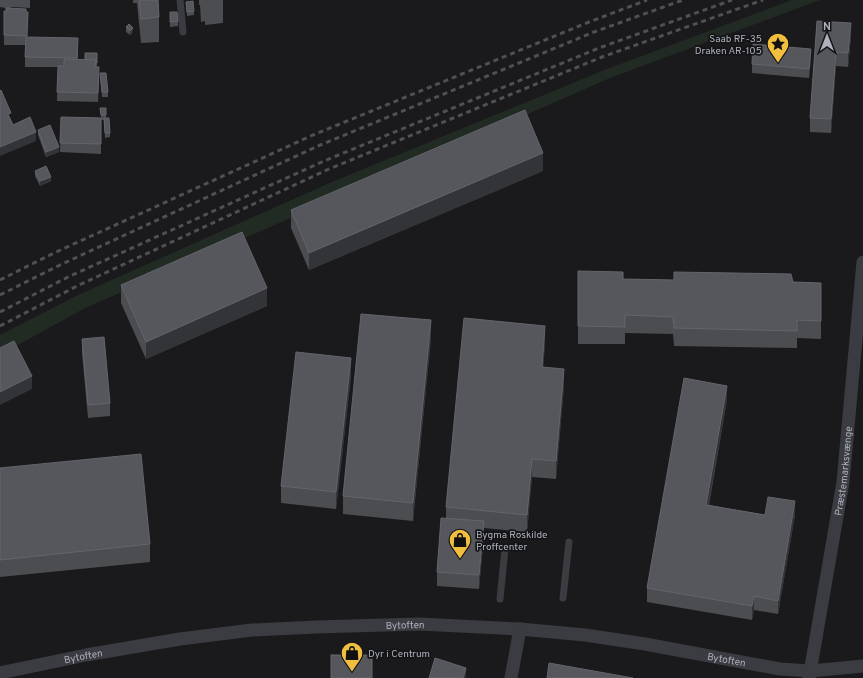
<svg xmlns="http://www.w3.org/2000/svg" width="863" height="678" viewBox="0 0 863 678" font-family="Overpass,sans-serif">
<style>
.green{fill:#222b23}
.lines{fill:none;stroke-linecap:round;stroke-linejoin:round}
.lane{stroke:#3b3c41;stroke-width:7}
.street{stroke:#3b3c41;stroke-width:13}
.rail{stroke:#4e5056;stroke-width:3;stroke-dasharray:5 4;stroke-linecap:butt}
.wall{fill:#4b4d51}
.shaded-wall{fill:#333437}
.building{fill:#56575d;stroke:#64656c}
.labels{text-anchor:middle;stroke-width:3.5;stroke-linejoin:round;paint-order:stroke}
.poi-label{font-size:10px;fill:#adb1bc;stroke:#151518;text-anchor:start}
.street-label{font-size:10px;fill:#adb1bc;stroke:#151518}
</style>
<rect width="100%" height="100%" fill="#1a1a1c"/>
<path class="green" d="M792,0H820L610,78L85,308L0,355V335L78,295L332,182L607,69Z"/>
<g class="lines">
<g class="lane">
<path d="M180,0L183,32"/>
<path d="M563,598L569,542"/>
<path d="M500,599L505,549"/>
</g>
<g class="street">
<path id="s1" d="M0,673L86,655L180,639L252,630L316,627L419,624L520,629L585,635L645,644L780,669L811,671L863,666"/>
<path d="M511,678L520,629"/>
<path id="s2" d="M809,678L843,482L863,262"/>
</g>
<g class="rail">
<path d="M0,280L54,253L313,135L589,22L647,0"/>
<path d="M0,295L62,264L318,146L594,32L683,0"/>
<path d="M0,312L68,277L324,161L599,48L732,0"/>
<path d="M0,326L77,286L329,169L602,57L763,0"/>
</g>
</g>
<g class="wall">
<path d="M0,0H30V8L11,7V9L0,7Z"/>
<path d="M133,0H158L159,17V42L141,43L137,3H133Z"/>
<path d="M199,0H223V23L205,25V21L201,22L200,5H199Z"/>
<path d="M186,2L194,11V15L187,16Z"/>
<path d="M4,11L28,12L27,37L78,38V60H85L97,53V67L99,76L98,102L57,101L58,67H25V45H4Z"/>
<path d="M170,12L178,21V26L170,27Z"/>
<path d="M817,21L851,37L848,67L836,66L831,133L810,132V118Z"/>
<path d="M126,27L133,32L130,35L126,32Z"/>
<path d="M811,59L809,78L752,73V64Z"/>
<path d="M100,73L108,92V97H102Z"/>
<path d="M100,108H106V118L110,133V137L105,138L104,120H101V154L60,152L61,117L101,118Z"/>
<path d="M38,130L59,152L46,157L38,135Z"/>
<path d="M35,171L51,181L40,186L35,176Z"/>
<path d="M543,171L309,270L291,228V210Z"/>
<path d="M578,271L623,279L821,283V339L797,338V348L674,346L673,334L625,333V344H578Z"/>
<path d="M121,285L267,306L146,359L121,303Z"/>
<path d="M431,338L413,521L343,514V496Z"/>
<path d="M82,339L110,403V416L88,418L82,353Z"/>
<path d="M545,344L543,367L564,386L556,479L532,477L527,532L484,528V535L479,589L437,586V572L446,518V507Z"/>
<path d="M351,376L336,509L281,503V486Z"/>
<path d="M727,400L709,505L765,515H795L778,614L754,610L752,620L647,602V588Z"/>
<path d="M0,468L150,544V562L0,577Z"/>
</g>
<g class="shaded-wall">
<path d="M851,23V37L848,67V53Z"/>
<path d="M133,28V32L130,35V31Z"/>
<path d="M811,49V59L809,78V69Z"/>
<path d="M836,52V66L831,133V119Z"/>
<path d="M36,132V141L0,156V147Z"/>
<path d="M59,147V152L46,157V152Z"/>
<path d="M543,153V171L309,270V253Z"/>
<path d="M51,177V181L40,186V181Z"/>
<path d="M267,288V306L146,359V342Z"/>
<path d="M431,320V338L413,521V503Z"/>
<path d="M545,326V344L542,384V367Z"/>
<path d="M351,358V376L336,509V492Z"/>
<path d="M564,369V386L556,479V461Z"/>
<path d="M32,376V389L0,405V392Z"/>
<path d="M727,386V400L706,518V505Z"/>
<path d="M532,459V477L527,532V515Z"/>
<path d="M795,501V515L778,614V601Z"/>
<path d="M484,521V535L479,589V575Z"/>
<path d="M754,596V610L752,620V606Z"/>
<path d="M466,668V678H463Z"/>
</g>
<g class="building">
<path d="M139,0H158L159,17L141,19Z"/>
<path d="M193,1L194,11L187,12L186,2Z"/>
<path d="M6,8L26,9V12H28L27,36L4,35V11H6Z"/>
<path d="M170,12H177L178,21L170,22Z"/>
<path d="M817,21L851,23L848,53L836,52L831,119L810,118Z"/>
<path d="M129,24L133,28L130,31L126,27Z"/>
<path d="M26,37L78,38L77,58L25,57Z"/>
<path d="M753,44L811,49L809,69L752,64Z"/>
<path d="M85,53H97V63H96V60H85Z"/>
<path d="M64,59L96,60L95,67H99L98,93L57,92L58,66H64Z"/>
<path d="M100,73H106L108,92H102Z"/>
<path d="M1,90L11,113L8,114L13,125L30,117L36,132L0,147V91Z"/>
<path d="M100,108H106V115H101Z"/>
<path d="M525,110L543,153L309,253L291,210Z"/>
<path d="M61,117L101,118V144L60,143Z"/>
<path d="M104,118H109L110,133H105Z"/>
<path d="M50,125L59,147L46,152L38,130Z"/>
<path d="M46,166L51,177L40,181L35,171Z"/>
<path d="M242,232L267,288L146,342L121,285Z"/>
<path d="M578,271L623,272V279L674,280V272L791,274L793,282L821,283V321L797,320V331L674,328L673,317L625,315V327L578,326Z"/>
<path d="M361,314L431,320L413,503L343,496Z"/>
<path d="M464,318L545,326L542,367L564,369L556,461L532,459L527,515L446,507Z"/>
<path d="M104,337L110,403L88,405L82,339Z"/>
<path d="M14,341L32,376L0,392V348Z"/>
<path d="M296,352L351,358L336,492L281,486Z"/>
<path d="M684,378L727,386L706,505L765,515L768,497L795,501L778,601L754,596L752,606L647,588Z"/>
<path d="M141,454L150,544L0,560V468Z"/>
<path d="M441,518L484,521L479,575L437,572Z"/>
<rect x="331" y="655" width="41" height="23"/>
<path d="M435,658L466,668L463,678H429Z"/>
<path d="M549,663L633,678H547Z"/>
</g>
<defs>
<g id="sight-pin" transform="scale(1.15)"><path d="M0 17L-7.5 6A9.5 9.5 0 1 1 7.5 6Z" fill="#f1be3e" stroke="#151518"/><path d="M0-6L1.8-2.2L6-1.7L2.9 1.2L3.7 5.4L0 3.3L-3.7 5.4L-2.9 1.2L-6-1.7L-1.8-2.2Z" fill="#111"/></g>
<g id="shop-pin" transform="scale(1.15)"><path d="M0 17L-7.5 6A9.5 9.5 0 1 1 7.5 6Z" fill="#f1be3e" stroke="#151518"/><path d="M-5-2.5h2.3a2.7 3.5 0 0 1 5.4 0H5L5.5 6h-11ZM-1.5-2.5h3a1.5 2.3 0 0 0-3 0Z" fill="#111"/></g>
</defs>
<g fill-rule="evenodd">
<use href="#sight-pin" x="778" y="44"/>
<use href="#shop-pin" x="460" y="540"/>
<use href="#shop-pin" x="352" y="653"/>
</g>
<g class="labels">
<g class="poi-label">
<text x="762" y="42" text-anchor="end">Saab RF-35<tspan x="762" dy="12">Draken AR-105</tspan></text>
<text x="476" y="538">Bygma Roskilde<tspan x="476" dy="12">Proffcenter</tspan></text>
<text x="368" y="657">Dyr i Centrum</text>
</g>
<g class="street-label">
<text dy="4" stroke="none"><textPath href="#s2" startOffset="210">Præstemarksvænge</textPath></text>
<text dy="4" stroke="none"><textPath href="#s1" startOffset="409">Bytoften</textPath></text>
<text dy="4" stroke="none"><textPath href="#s1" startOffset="85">Bytoften</textPath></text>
<text dy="4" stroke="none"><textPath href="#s1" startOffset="733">Bytoften</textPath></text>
</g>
</g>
<g transform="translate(827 36)" stroke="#151518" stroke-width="3" paint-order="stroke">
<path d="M0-3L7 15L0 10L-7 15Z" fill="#adb1bc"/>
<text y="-6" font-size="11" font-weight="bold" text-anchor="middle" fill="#adb1bc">N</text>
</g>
</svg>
